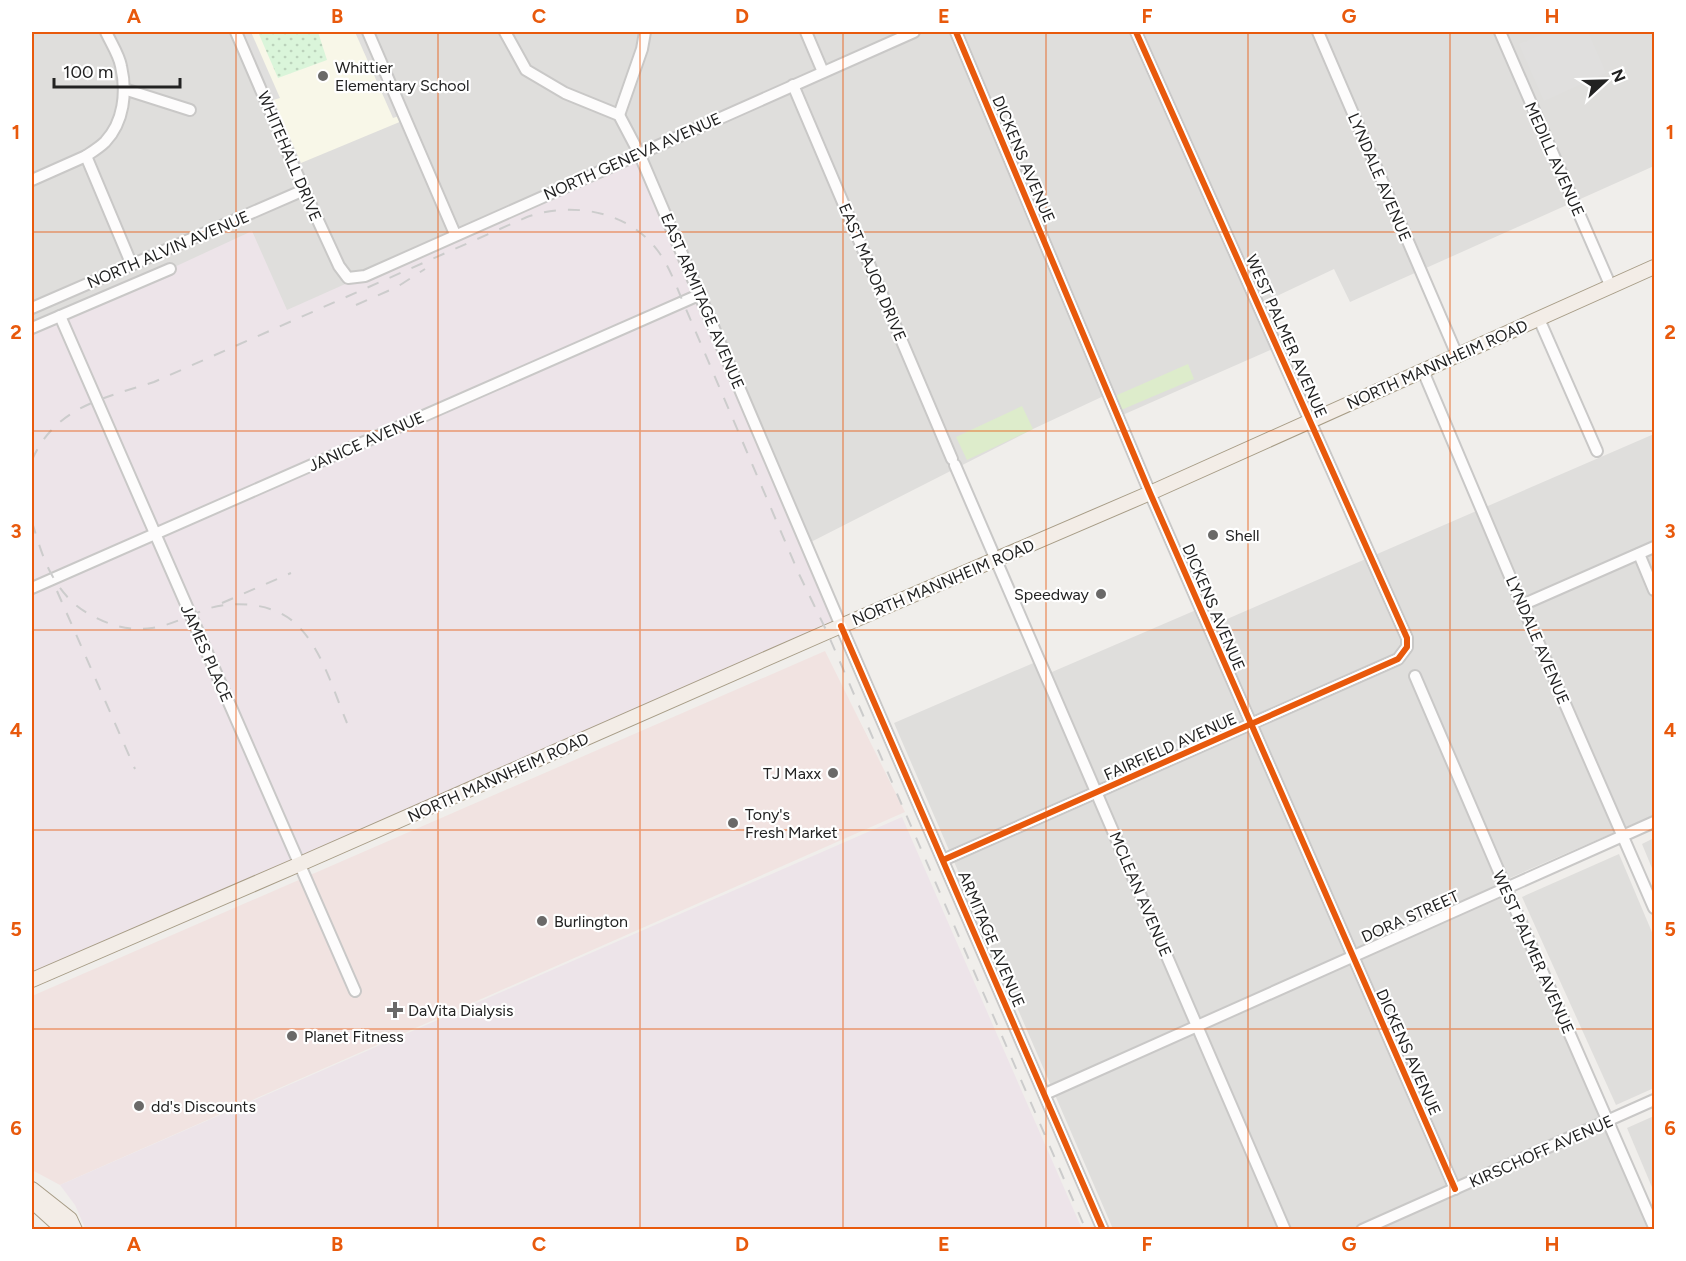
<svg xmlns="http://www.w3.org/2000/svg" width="1686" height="1261" viewBox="0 0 1686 1261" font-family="Figtree,sans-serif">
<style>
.residential{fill:#dfdedc}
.commercial{fill:#f1e3e1}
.industrial{fill:#ede4e9}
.education{fill:#f8f7e8}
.grass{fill:#ddeccb}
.park{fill:url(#park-dots)}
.parking{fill:#e0dfde}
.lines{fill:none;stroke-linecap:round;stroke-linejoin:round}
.minor-casing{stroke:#c9c8c7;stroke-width:14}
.major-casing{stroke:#a79c86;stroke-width:16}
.minor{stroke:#fdfcfc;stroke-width:10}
.major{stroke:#f3ede7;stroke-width:14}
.rail{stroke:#ccc;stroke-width:2;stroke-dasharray:12 12;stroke-linecap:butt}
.cycleway-casing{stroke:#fff;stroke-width:10}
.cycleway{stroke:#e8590c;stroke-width:6}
.grid{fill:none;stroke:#e8590c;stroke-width:1.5;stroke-opacity:0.55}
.poi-dot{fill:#6a6968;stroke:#fff;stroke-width:2}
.labels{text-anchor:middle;stroke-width:4.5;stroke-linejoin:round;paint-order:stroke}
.poi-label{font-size:16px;fill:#222;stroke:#fff;text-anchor:start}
.street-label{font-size:16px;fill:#222;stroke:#fff}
.neatline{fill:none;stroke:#e8590c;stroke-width:2}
.grid-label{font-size:20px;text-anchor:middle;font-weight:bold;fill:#e8590c}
</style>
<defs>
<pattern id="park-dots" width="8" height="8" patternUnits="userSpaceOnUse" patternTransform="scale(1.5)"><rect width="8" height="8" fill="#daf5da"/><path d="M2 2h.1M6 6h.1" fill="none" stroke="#bbd2bb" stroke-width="1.8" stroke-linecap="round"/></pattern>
</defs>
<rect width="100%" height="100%" fill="#f0eeeb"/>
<g class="residential">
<path d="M32,32H1654V166L1350,302L1334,269L1258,305L1277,347L1118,417L1108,394L1033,429L807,544L365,276L287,311L170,269L32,328Z"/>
<path d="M1654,434V815L1503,881L1653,1229H1113L894,723L1045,658L1052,672L1203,607L1211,626Z"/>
<path d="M1654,838V873L1642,844Z"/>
<path d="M1619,854L1654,937V1088L1616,1105L1522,897Z"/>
<path d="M1654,1116V1192L1627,1128Z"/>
</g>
<path class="commercial" d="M825,651L905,812L60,1185L32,1170V996Z"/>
<g class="industrial">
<path d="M639,153L841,626L32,980V328L170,269L252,231L287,310Z"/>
<path d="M902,817L1082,1229L86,1230L75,1205L60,1185Z"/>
</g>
<path class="education" d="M244,32H363L402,121L301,163Z"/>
<g class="grass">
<path d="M1188,364L1194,379L1121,410L1115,396Z"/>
<path d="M1022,406L1033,429L967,460L956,437Z"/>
</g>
<path class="park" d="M258,32H318L327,60L278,78Z"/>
<g class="parking">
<path d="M243,32H251L280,98L273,100Z"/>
<path d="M355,32H363L399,116L393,118Z"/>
<path d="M1548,32H1588L1606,73L1544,101L1519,44Z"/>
</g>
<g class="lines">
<g class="minor-casing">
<g id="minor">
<path d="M106,32C111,43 119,55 121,66C127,92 124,122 105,142C100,147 92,152 86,156L131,263"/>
<path d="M236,32L304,190L339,266L348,278L365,276L914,32"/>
<path d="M368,32L455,234"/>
<path d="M505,32L526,70L565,93L619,115L639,153L841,626L1103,1230"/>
<path d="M806,32L823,72"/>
<path d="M956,32L1150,493L1455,1189"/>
<path d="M1318,32L1457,355"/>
<path d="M1500,32L1611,287"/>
<path d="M793,85L952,459"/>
<path d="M124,89L190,110"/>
<path d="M619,115L642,49L645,32"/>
<path d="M32,180L86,156"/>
<path d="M32,308L304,190"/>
<path d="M60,316L355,991"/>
<path d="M1539,319L1597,451"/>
<path d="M32,328L170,269"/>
<path d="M1423,371L1522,605L1654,908"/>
<path d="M955,465L1285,1230"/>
<path d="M1639,554L1654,590"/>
<path d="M32,588L701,294"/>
<path d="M1522,605L1654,547"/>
<path d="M1415,676L1506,888L1654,1227"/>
<path d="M943,860L1398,659L1407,647V638L1136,32"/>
<path d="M1045,1094L1654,822"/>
<path d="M1362,1230L1654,1100"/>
</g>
</g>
<g class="major-casing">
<g id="major">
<path d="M32,980L300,864L827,632L1150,493L1654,267"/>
<path d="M32,1189L70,1219L75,1230"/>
<path d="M32,1201L64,1230"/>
</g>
</g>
<use href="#minor" class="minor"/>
<use href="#major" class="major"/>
<g class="rail">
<path d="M356,305L397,287L425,269"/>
<path d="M32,460C55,407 104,398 154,382L527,217C572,201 629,211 658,251C669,266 676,285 683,302L799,574L827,632L1086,1230"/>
<path d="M32,522C38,541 43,560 53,577C62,593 75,607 91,615C110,626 131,631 152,628C171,625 186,617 204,610C231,600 272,602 295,623C322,648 333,690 347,723"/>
<path d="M57,591L135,769"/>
<path d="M222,603L291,573"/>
</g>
<g class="cycleway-casing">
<g id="cycleway">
<path d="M956,32L1150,493L1455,1189"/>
<path d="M841,626L1103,1230"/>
<path d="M943,860L1398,659L1407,647V638L1136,32"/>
</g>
</g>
<use href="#cycleway" class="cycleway"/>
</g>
<path class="grid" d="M236,32V1230M438,32V1230M640,32V1230M843,32V1230M1046,32V1230M1248,32V1230M1450,32V1230M32,232H1654M32,431H1654M32,630H1654M32,830H1654M32,1029H1654"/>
<g class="poi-dot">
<circle cx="323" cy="76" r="6"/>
<circle cx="1213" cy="535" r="6"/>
<circle cx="1101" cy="594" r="6"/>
<circle cx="833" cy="773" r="6"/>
<circle cx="733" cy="823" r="6"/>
<circle cx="542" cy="921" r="6"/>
<path d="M392 1001h6v6h6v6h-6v6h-6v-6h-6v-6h6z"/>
<circle cx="292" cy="1036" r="6"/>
<circle cx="139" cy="1106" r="6"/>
</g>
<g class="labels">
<g class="poi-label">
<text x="335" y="73">Whittier<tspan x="335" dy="18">Elementary School</tspan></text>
<text x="1225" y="541">Shell</text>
<text x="1089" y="600" text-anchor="end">Speedway</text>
<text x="821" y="779" text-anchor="end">TJ Maxx</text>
<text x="745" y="820">Tony's<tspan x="745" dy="18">Fresh Market</tspan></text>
<text x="554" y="927">Burlington</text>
<text x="408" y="1016">DaVita Dialysis</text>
<text x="304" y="1042">Planet Fitness</text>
<text x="151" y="1112">dd's Discounts</text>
</g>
<g class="street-label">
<text transform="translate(290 156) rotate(67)" y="6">WHITEHALL DRIVE</text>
<text transform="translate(632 156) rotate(-24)" y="6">NORTH GENEVA AVENUE</text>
<text transform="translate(1024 159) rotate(67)" y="6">DICKENS AVENUE</text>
<text transform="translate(1555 159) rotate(66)" y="6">MEDILL AVENUE</text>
<text transform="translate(1380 177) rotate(67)" y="6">LYNDALE AVENUE</text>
<text transform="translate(168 249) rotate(-23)" y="6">NORTH ALVIN AVENUE</text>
<text transform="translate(873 272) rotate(67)" y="6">EAST MAJOR DRIVE</text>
<text transform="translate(703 301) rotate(67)" y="6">EAST ARMITAGE AVENUE</text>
<text transform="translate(1287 336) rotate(66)" y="6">WEST PALMER AVENUE</text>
<text transform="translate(1437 364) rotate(-24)" y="6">NORTH MANNHEIM ROAD</text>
<text transform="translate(366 441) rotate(-24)" y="6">JANICE AVENUE</text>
<text transform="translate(943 582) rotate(-23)" y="6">NORTH MANNHEIM ROAD</text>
<text transform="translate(1214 607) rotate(67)" y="6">DICKENS AVENUE</text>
<text transform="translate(1538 640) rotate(67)" y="6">LYNDALE AVENUE</text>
<text transform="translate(207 653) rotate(66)" y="6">JAMES PLACE</text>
<text transform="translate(1170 746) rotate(-24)" y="6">FAIRFIELD AVENUE</text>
<text transform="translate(498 777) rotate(-24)" y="6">NORTH MANNHEIM ROAD</text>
<text transform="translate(1141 894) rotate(67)" y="6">MCLEAN AVENUE</text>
<text transform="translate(1410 916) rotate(-24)" y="6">DORA STREET</text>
<text transform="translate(992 939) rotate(67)" y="6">ARMITAGE AVENUE</text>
<text transform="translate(1534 952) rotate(66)" y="6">WEST PALMER AVENUE</text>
<text transform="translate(1409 1052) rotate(66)" y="6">DICKENS AVENUE</text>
<text transform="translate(1541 1151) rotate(-24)" y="6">KIRSCHOFF AVENUE</text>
</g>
</g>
<rect width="1686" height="1261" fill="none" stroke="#ffffff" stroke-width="66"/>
<g transform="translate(1605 81) rotate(68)" stroke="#ffffff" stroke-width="4.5" paint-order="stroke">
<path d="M0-4.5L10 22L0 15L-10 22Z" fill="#222222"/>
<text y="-9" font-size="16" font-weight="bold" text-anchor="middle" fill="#222222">N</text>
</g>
<path d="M54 78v9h126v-9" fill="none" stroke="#222222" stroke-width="3"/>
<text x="63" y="78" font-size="18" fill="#222222" stroke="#ffffff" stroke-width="4.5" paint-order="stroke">100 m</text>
<rect x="33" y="33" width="1620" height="1195" class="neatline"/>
<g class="grid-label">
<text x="134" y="23">A</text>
<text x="337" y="23">B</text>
<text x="539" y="23">C</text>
<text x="742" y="23">D</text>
<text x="944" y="23">E</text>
<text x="1147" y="23">F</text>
<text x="1349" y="23">G</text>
<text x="1552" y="23">H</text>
<text x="16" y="139">1</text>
<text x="1670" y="139">1</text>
<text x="16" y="339">2</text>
<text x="1670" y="339">2</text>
<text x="16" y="538">3</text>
<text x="1670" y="538">3</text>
<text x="16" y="737">4</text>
<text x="1670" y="737">4</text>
<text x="16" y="936">5</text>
<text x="1670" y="936">5</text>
<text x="16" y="1135">6</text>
<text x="1670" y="1135">6</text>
<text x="134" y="1251">A</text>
<text x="337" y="1251">B</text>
<text x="539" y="1251">C</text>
<text x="742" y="1251">D</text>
<text x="944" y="1251">E</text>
<text x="1147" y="1251">F</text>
<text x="1349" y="1251">G</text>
<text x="1552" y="1251">H</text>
</g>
</svg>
